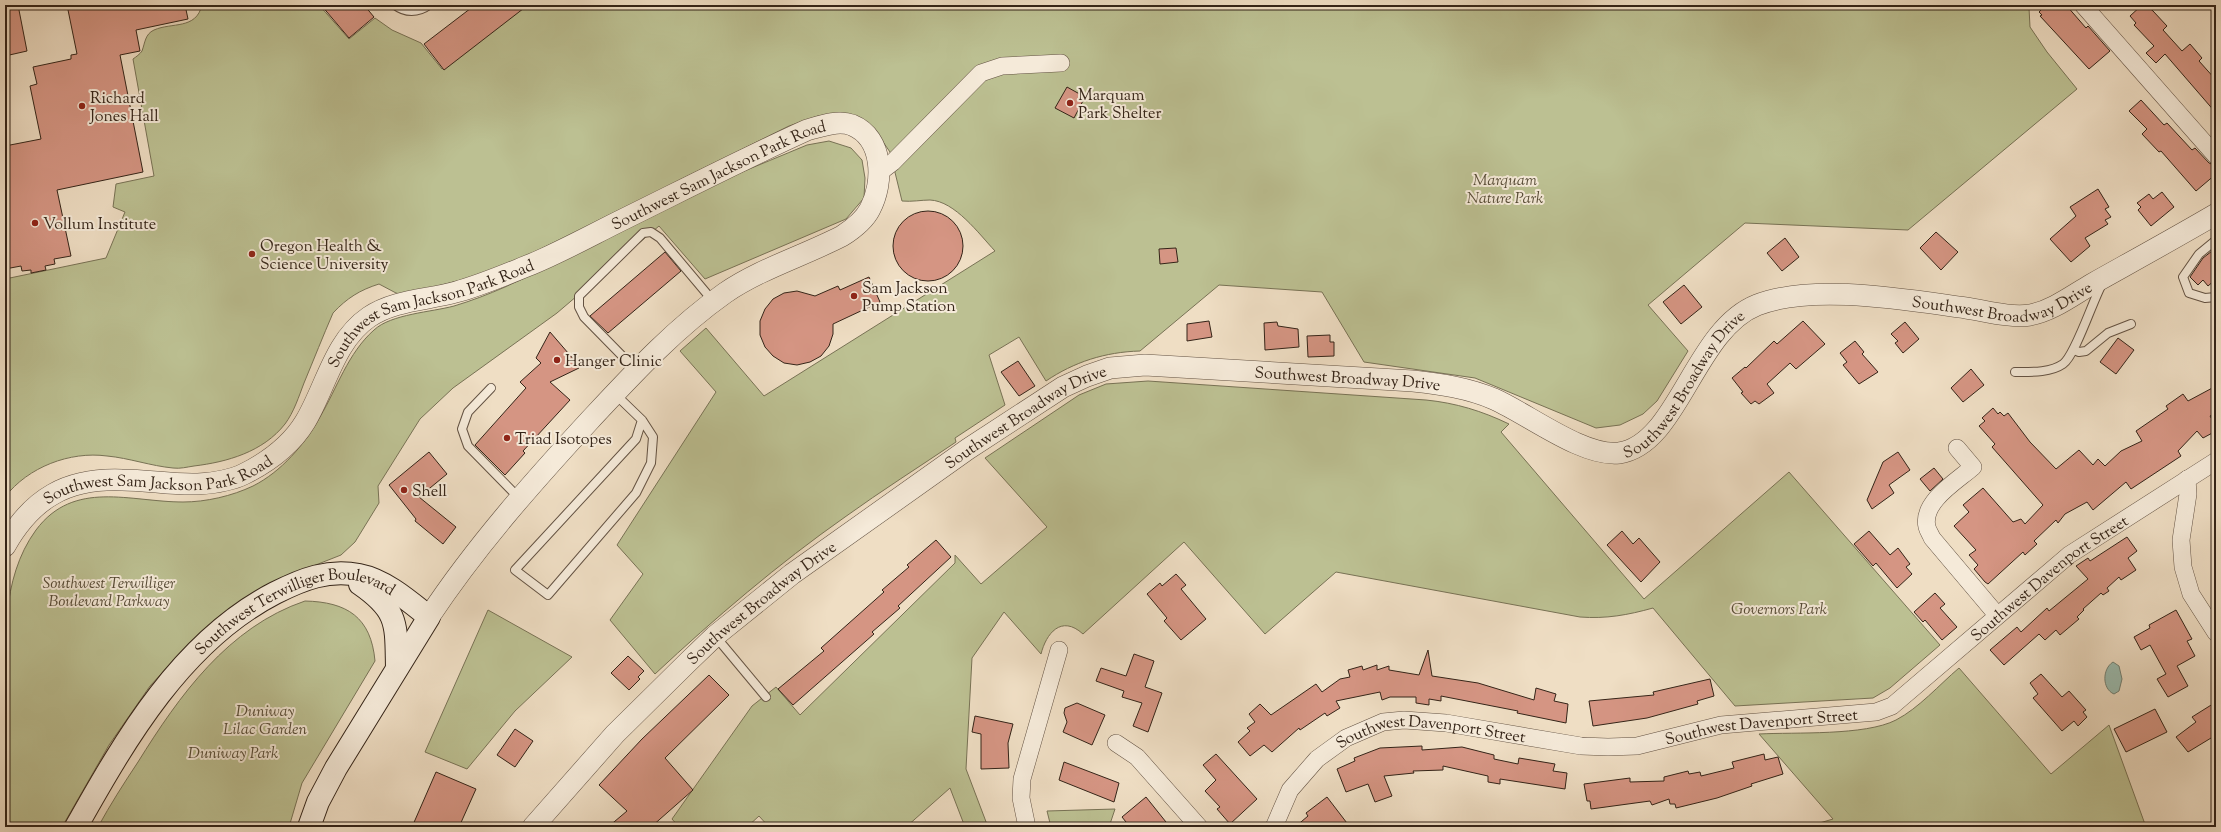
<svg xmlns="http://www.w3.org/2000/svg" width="2221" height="832" viewBox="0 0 2221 832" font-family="'Sorts Mill Goudy',serif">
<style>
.green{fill:#bcc092;stroke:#787255}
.water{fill:#9abcb0;stroke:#717f73}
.building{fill:#d59583;stroke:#342418}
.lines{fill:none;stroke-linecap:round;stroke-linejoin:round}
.service-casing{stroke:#635243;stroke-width:10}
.minor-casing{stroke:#635243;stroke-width:18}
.tertiary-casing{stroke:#635243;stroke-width:22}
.secondary-casing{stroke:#342418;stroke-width:24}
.service{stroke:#f5ead9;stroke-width:8}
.minor{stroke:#f5ead9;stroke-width:17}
.tertiary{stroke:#f5ead9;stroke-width:21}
.secondary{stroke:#f5ead9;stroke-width:22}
.poi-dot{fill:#8f2418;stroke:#f5ead9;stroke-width:1.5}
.labels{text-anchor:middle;stroke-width:4;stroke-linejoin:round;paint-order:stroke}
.poi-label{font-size:16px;fill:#342418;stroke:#f5ead9;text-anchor:start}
.street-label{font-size:16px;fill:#342418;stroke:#f5ead9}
.park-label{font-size:16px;font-style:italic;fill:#564b36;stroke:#f5ead9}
</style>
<rect width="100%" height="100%" fill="#efdec4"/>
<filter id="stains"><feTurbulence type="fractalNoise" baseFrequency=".005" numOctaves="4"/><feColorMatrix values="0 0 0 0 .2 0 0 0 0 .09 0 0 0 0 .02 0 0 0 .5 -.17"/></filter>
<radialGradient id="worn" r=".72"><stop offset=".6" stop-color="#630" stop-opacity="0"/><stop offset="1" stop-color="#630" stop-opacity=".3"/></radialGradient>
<g class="green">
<path d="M202,5H319L349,39L375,18L392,30L421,43L442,69L521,7L520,5H2031L2029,8L2030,27L2047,52L2077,89L1908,230L1745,223L1648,305L1688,351L1657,401L1643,414L1620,425L1596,428L1475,378L1364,362L1322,292L1219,285L1140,351C1105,352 1074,362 1046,381L1019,337L989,355L1005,405L955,438L956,442C919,467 881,491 845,517C778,564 715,618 655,674L610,620L643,574L617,545L716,392L680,351L706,328L764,396L995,251C979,234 955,201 930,200C921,200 912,202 902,201L890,152L881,139L832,114L818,116L789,126L516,261L476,276L404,295L396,293L379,284C360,290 347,298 333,313C323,336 314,359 304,383C299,396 294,412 285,424C263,452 227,462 194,466C187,467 180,469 173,468C151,466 129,458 107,456C70,451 28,467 5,497V279L106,258L125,212L113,207L116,184L154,176L133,59C136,57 140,54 142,51C145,43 145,34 154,30C172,22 196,30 202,5Z"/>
<path d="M829,141L851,148L862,160L865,178L864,198L846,219L705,279L659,226L557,313L453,388L420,419L378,486L379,503L355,542L341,555L275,581L186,647L150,686L109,745L62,827H5C5,787 5,746 5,706C5,647 0,579 36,530C74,479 130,502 183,502C206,502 232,496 253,486C281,472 305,444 320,417C337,388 348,353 374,330C391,314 432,312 454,306C471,301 489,294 505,287C557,264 606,234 657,210C706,186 757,166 807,145Z"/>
<path d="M1148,381L1426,400C1456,403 1482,411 1509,424L1501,432L1644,599L1789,472L1940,645L1890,688L1873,698L1735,706L1653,608C1628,615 1606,619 1580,617L1336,572L1265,634L1184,542L1083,634C1061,614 1046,634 1041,654L1004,612L972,658L966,769L988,827H965L950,788L906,827H769L759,816L747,827H679L672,819L752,706L776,687L800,715L955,563V555L981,584L1047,527L985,458L1079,395L1106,384Z"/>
<path d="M305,601C347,602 371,617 375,661L302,783L289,827H98C110,805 124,783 138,762C179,696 228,627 305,601Z"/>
<path d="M488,610L572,657L515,711L467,769L425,752Z"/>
<path d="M1959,668L2051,774L2109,725L2146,827H1806L1833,819L1759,734C1795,732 1865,736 1896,720C1919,708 1939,685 1959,668Z"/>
<path d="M1115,809L1109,827H1051L1047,811Z"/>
</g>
<path class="water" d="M2113,662L2119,666L2122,679L2119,691L2114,694C2102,689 2102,669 2113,662Z"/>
<g class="building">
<path d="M5,5H18L27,51L5,56Z"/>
<path d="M67,5H185L188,19L136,30L140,51L120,55L143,172L57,190L71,256L54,259L55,264L45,266L46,270L31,273V270L22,271L21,266L5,269V146L41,139L30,86L37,84L33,67L71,59V55L77,54Z"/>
<path d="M321,5H364L374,17L349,38Z"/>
<path d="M475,5H528L444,70L424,44Z"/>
<path d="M2046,5H2066L2086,28L2088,26L2110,51L2089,69L2040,16L2042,15L2039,12Z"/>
<path d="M2142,5H2146L2153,11L2167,26L2163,30L2182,51L2190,44L2202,58L2199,61L2216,80V113L2165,54L2156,63L2146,53L2154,46L2134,25L2136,23L2130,16Z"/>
<path d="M1067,87L1085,97L1074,118L1055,108Z"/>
<path d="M2141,100L2164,125L2167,123L2192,150L2195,148L2209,163L2216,166V174L2196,191L2161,151L2159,152L2142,134L2147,129L2129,111Z"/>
<path d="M2098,189L2109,207L2105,209L2111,217L2105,220L2108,224L2085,238L2090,246L2071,262L2050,239L2076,216L2070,207Z"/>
<path d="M2162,192L2174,207L2151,226L2138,210L2141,207L2137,203L2149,194L2153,199Z"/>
<circle cx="928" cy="246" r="35"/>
<path d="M1936,232L1958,252L1941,270L1920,248Z"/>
<path d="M1785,238L1799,257L1782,271L1767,253Z"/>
<path d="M1176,248L1178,262L1160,264L1159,249Z"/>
<path d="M2212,251L2216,255V279L2208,286L2203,280L2198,285L2190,277L2203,258Z"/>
<path d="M665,252L681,271L608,333L590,316Z"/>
<path d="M869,277L880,302L833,324V334L829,346L821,356L810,362L797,365L784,363L773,356L765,347L760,335V321L765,309L773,299L784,293L797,291L815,296L838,286L840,290Z"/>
<path d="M1684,285L1702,307L1681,324L1663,302Z"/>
<path d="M1209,321L1212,337L1187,341V324Z"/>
<path d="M1803,321L1825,344L1796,369L1790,363L1767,384L1774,393L1759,404L1755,401L1751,404L1741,393L1743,392L1732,378L1745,367L1746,368L1774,341L1777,344Z"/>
<path d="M1277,322L1278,326L1298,329L1299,347L1265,350L1264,323Z"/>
<path d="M1905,322L1919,339L1903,353L1895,343L1898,341L1891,334Z"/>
<path d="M550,332L575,361L579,368L550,382L570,400L523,451L525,453L505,475L475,445L526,388L520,382L541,363L536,358Z"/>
<path d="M1330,335V342H1334V356L1308,357L1307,336Z"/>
<path d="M2118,338L2134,350L2116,374L2100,362Z"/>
<path d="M1855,341L1864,352L1862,354L1878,372L1859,384L1843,365L1847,362L1840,353Z"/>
<path d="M1018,361L1035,386L1019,396L1001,372Z"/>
<path d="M1971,369L1984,385L1963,402L1951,388Z"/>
<path d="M2216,386V412L2210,416L2216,426V431L2203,438L2197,431L2178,451L2181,456L2131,489L2126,482L2093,510L2087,502L2065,514L2058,523L2056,520L2034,541L2037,544L2025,555L2023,552L1988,584L1985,582L1974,569L1978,565L1969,555L1976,550L1954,526L1969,512L1963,505L1983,488L2013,522L2021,519L2025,524L2043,505L1992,447L1995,444L1979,426L1985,421L1982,418L1993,408L1998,414L2000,412L2004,416L2008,413L2030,442L2056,469L2079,450L2093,465L2098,459L2105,466L2121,451L2142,441L2136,431L2168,409L2166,406L2183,394L2188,401Z"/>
<path d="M429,452L447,474L419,497L456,527L443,544L415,521L416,519L389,485Z"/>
<path d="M1898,452L1910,470L1889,485L1894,493L1872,509L1867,500L1883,462Z"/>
<path d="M1934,468L1943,479L1930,491L1920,479Z"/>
<path d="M1622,531L1633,544L1639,538L1660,562L1641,582L1607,545Z"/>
<path d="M1869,531L1890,555L1898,548L1910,564L1906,567L1912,574L1897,588L1876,563L1873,566L1854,544Z"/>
<path d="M2127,537L2137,551L2128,558L2136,570L2121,580L2119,577L2107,588L2109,591L2103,595L2101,593L2083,609L2084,610L2077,617L2079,619L2060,635L2056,630L2045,640L2039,634L2004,665L1990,650L2017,627L2021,632L2047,608L2049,611L2088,579L2076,566L2088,558L2090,561Z"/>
<path d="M936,540L951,557L898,606L900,608L872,632L874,634L793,705L778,689L824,651L821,648L884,592L882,590L909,567L907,565Z"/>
<path d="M1176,574L1186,585L1181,589L1206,619L1181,640L1164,621L1167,618L1147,594L1160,583L1162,586Z"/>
<path d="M1935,593L1945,604L1940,608L1957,627L1942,640L1925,620L1923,622L1914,612Z"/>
<path d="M2176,610L2192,639L2187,641L2195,656L2177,666L2188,686L2168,697L2157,679L2166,674L2150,645L2141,650L2134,637L2150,628L2149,625Z"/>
<path d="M1428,650L1432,676L1478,683L1534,700L1536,688L1556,694L1554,701L1568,704L1566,723L1517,713L1518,711L1441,696V701L1429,699V705L1416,703V697H1390L1382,700L1380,692L1336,701L1340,708L1327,716L1325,713L1300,730L1299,728L1272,752L1264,745L1250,756L1238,742L1250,731L1247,728L1255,722L1249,714L1260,704L1271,715L1316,684L1322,692L1340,679L1350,677L1348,670L1362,666L1363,670L1377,665V670L1389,666V670L1419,675Z"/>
<path d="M1134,654L1154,661L1145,687L1162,693L1148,732L1133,726L1142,703L1122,697L1124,691L1096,681L1101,668L1126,676Z"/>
<path d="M628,656L644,671L638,677L640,679L629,690L611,673Z"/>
<path d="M2041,674L2062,697L2069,691L2086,710L2083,712L2087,717L2078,726L2074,721L2062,731L2033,698L2038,694L2030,683Z"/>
<path d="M709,675L729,695L665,758L693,790L651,827H608L627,811L599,785L642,739Z"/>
<path d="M1710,679L1714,696L1697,701L1698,704L1647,718L1593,726L1589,701L1654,695L1653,692Z"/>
<path d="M2216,702V735L2188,752L2176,737L2196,722L2192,717Z"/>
<path d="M1077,703L1105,715L1092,745L1063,732L1067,722L1064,713L1065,708Z"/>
<path d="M2155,709L2167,732L2126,752L2114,729Z"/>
<path d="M975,716L1013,724L1008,743L1009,768L981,769V734L972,732Z"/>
<path d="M515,729L533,741L515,767L497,755Z"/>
<path d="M1422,746V750L1462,747L1494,755V759L1518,764L1519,758L1555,764L1553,771L1567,773L1565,789L1500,779V784L1488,782V776L1443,766V770L1413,771L1414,773L1384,776L1392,796L1375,802L1368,784L1346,792L1337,769L1355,761L1354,758L1380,748Z"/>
<path d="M1216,754L1257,799L1230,824L1217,809L1220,807L1205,791L1216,780L1203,765Z"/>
<path d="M1764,754L1765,760L1778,757L1783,774L1751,784L1752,786L1717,798L1676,808L1675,804H1670L1669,799L1652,805L1650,801L1591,809L1590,801H1587L1584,784L1630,778V782L1664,781V777L1688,771L1689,774L1700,772L1701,776L1734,768L1732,762Z"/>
<path d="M1064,762L1119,783L1114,802L1059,780Z"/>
<path d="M436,772L476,789L459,827H412Z"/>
<path d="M1146,797L1170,827H1130L1122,817Z"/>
<path d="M1327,797L1350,827H1295L1308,816L1306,813Z"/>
</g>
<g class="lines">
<g class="service-casing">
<g id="service">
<path d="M395,5C405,13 418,13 429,5"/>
<path d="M2216,240L2199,254L2183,277L2189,293L2205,298L2216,297"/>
<path d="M2074,350L2079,352L2086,351L2108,333L2131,324"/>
<path d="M636,370L584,317L579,307V296L643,233L651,232L660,238L713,301"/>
<path d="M2015,372C2030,372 2050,373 2063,364C2075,356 2093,300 2102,284"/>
<path d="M491,388L468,412L462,429L468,446L519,498"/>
<path d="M615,394L642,420L653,437L651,463L636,493L548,595L515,570L636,439L642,420"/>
<path d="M716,637L766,697"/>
</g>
</g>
<g class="minor-casing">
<g id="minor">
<path d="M2083,5L2216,156"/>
<path d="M880,172L893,162L981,73L1002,66L1061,63"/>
<path d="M1957,448L1973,467C1957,481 1921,502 1927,527C1928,531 1931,535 1932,538L1997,615"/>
<path d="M2187,479L2188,494L2181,540L2183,567L2191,594L2216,633"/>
<path d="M1116,743L1137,757L1199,827"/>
<path d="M1027,827L1021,798L1022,779L1059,650"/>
<path id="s1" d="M1274,827L1290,790L1317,759L1346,738L1383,722L1404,720L1446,723L1581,746L1608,747L1637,746L1721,725L1876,712L1892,706L2069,555L2216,461"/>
</g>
</g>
<g class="tertiary-casing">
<g id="tertiary">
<path id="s2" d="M5,546C32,498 67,478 122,480C149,480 170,485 198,484C214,483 230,481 244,474C268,462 291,445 305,422C326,387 334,341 369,317C394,300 427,300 456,292C482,285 507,274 532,264C561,252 590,236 618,222C681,191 743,159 807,130C821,126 838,120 852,125C884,138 884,183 870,209C864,221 853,229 842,236C803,256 760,269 725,293C674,329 632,375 590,420C533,482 476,546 429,617"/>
<path id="s3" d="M533,827L615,734L688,662L715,636L792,574L968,449L1063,387L1087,376L1110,368L1145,365L1413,381C1441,384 1468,388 1494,399C1528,414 1583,457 1619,453C1678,445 1694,330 1757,305C1813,283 1907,300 1966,308C1986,311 2010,318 2030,315C2052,311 2073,295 2092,284C2133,261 2175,238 2216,214"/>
</g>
</g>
<g class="secondary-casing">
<g id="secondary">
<path d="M360,584C399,611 396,624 397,668"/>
<path id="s4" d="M76,827C126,738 182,641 275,593C303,579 328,569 359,575C385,580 409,601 429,617L336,768L318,802L309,827"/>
</g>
</g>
<use href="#service" class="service"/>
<use href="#minor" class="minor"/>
<use href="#tertiary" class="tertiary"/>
<use href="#secondary" class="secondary"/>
</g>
<g class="poi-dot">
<circle cx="1070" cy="103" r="4"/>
<circle cx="82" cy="106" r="4"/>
<circle cx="35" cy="223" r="4"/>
<circle cx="252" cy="254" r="4"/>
<circle cx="854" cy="296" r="4"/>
<circle cx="557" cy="360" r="4"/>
<circle cx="507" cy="438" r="4"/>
<circle cx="404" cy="490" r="4"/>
</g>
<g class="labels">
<g class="poi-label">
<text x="1078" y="100">Marquam<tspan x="1078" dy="18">Park Shelter</tspan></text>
<text x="90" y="103">Richard<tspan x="90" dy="18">Jones Hall</tspan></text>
<text x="43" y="229">Vollum Institute</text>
<text x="260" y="251">Oregon Health &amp;<tspan x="260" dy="18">Science University</tspan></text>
<text x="862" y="293">Sam Jackson<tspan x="862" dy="18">Pump Station</tspan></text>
<text x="565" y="366">Hanger Clinic</text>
<text x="515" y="444">Triad Isotopes</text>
<text x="412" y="496">Shell</text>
</g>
<g class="street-label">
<text dy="6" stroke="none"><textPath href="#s2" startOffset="851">Southwest Sam Jackson Park Road</textPath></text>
<text dy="6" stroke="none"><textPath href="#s3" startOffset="1725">Southwest Broadway Drive</textPath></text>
<text dy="6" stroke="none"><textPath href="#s2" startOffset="527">Southwest Sam Jackson Park Road</textPath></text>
<text dy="6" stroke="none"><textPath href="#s3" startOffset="981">Southwest Broadway Drive</textPath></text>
<text dy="6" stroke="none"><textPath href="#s3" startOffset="1365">Southwest Broadway Drive</textPath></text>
<text dy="6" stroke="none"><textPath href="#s3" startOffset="645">Southwest Broadway Drive</textPath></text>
<text dy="6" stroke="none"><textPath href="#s2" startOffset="179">Southwest Sam Jackson Park Road</textPath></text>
<text dy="6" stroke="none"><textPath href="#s1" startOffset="876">Southwest Davenport Street</textPath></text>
<text dy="6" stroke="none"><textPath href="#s3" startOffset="321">Southwest Broadway Drive</textPath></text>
<text dy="6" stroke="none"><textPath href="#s4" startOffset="326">Southwest Terwilliger Boulevard</textPath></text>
<text dy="6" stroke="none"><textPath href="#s1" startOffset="540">Southwest Davenport Street</textPath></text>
<text dy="6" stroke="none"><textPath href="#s1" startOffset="204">Southwest Davenport Street</textPath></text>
</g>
<g class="park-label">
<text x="1505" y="185">Marquam<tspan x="1505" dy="18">Nature Park</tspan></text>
<text x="109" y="588">Southwest Terwilliger<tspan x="109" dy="18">Boulevard Parkway</tspan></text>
<text x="1779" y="614">Governors Park</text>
<text x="265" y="716">Duniway<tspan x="265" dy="18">Lilac Garden</tspan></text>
<text x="233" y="758">Duniway Park</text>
</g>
</g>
<rect width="2221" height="832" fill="none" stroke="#efdec4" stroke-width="20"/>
<rect x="6" y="6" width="2209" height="820" fill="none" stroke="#342418" stroke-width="2"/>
<rect x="10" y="10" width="2201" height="812" fill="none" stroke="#342418"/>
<rect width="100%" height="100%" filter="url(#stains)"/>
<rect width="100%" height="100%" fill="url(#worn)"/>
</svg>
